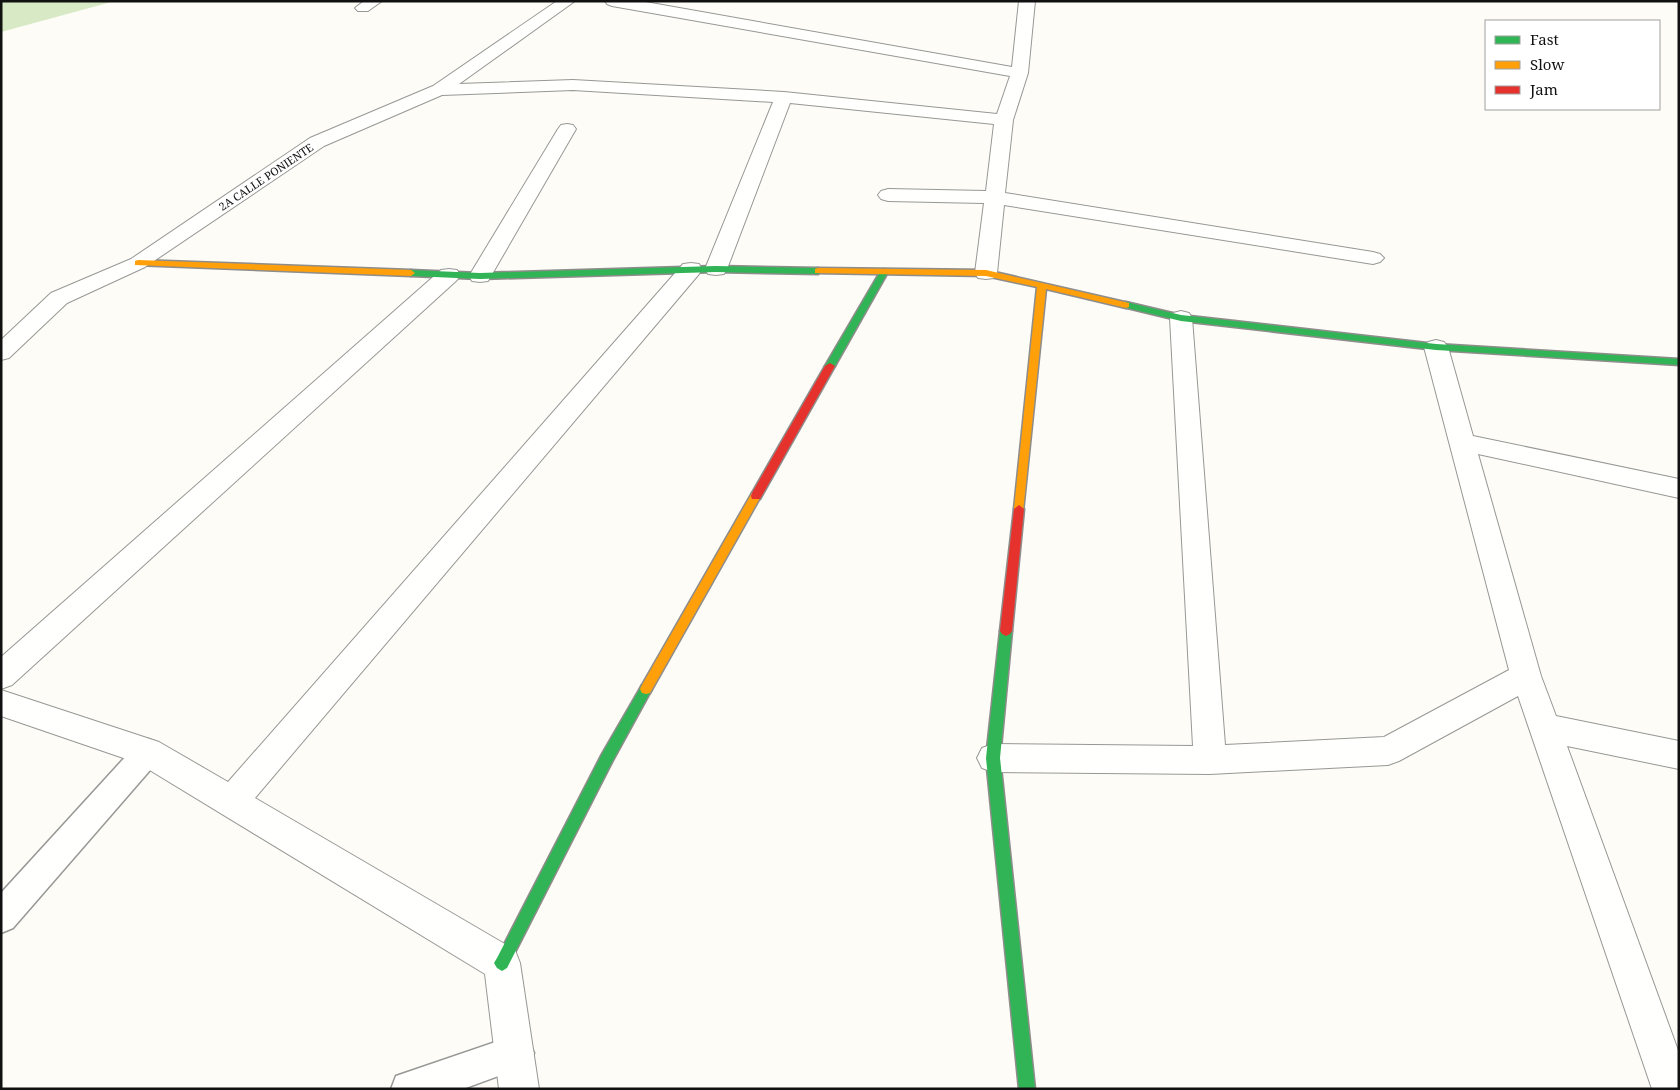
<svg xmlns="http://www.w3.org/2000/svg" width="1680" height="1090" viewBox="0 0 1680 1090" font-family="'Noto Serif',serif">
<style>
.forest{fill:#d8eac5}
.lines{fill:none;stroke-linecap:round;stroke-linejoin:round}
.lane-casing{stroke:#979795;stroke-width:3}
.street-casing{stroke:#979795;stroke-width:2}
.fast-casing{stroke:#8e8d8b;stroke-width:3}
.slow-casing{stroke:#8e8d8b;stroke-width:3}
.jam-casing{stroke:#8e8d8b;stroke-width:3}
.lane{fill:#fffffe;fill-rule:evenodd}
.street{fill:#fffffe;fill-rule:evenodd}
.fast{fill:#30b455;fill-rule:evenodd}
.slow{fill:#ff9f0a;fill-rule:evenodd}
.jam{fill:#e5322d;fill-rule:evenodd}
.labels{text-anchor:middle;stroke-width:5;stroke-linejoin:round;paint-order:stroke}
.far-street-label{font-size:11px;fill:#111;stroke:#fff}
</style>
<rect width="100%" height="100%" fill="#fdfcf7"/>
<path class="forest" d="M1,1H115L1,32Z"/>
<g class="lines">
<g class="lane-casing">
<g id="lane">
<path d="M148,739L158,743L163,752L158,761L13,928L1,933V893L138,743Z"/>
<path d="M516,1035L528,1041L534,1053L528,1065L463,1089H391L396,1076Z"/>
</g>
</g>
<g class="street-casing">
<g id="street">
<path d="M364,1H382L368,11H358L355,8Z"/>
<path d="M557,1H575L459,84L573,80L784,92L997,114L1010,76L612,6L607,4L605,1H640L1012,67L1019,1H1035L1028,73L1013,120L1005,193L1373,252L1380,254L1384,258L1380,262L1373,264L1004,205L997,273L994,278L986,279L978,278L975,273L984,203L888,201L881,199L878,195L881,191L888,189L986,191L994,124L790,103L727,269L724,274L716,275L708,274L705,269L773,102L573,90L442,95L324,146L145,267L67,303L9,358L1,360V340L51,293L131,259L310,138L433,86Z"/>
<path d="M567,124L573,125L576,129L491,276L488,281L480,282L472,281L469,276L558,129L561,125Z"/>
<path d="M691,263L699,264L702,269L699,274L255,798L515,950L520,963L539,1089H499L485,974L138,763L1,716V690L159,742L228,782L683,264Z"/>
<path d="M449,269L457,270L460,275L457,280L12,685L1,689V657L441,270Z"/>
<path d="M1181,311L1189,313L1192,318L1225,745L1384,737L1509,670L1424,347L1428,342L1436,340L1444,342L1448,347L1473,436L1679,479V498L1478,454L1541,676L1556,716L1679,741V769L1567,746L1679,1053V1089H1652L1518,696L1399,761L1388,765L1210,774L993,772L982,768L977,758L982,748L993,744L1193,746L1170,318L1173,313Z"/>
</g>
</g>
<g class="fast-casing">
<g id="fast">
<path d="M716,266L818,268L822,271L818,274L716,272L480,279L411,276L407,273L411,270L480,273Z"/>
<path d="M884,269L888,272L835,366L833,368H827L825,366L880,272Z"/>
<path d="M1126,302L1181,315L1436,344L1679,359V365L1436,350L1181,321L1123,307V303Z"/>
<path d="M1006,626L1010,628L1012,631L1000,758L1035,1089H1019L986,758L1000,631L1002,628Z"/>
<path d="M646,684L650,685L652,689L612,762L507,968L502,971L497,968L494,963L497,958L602,754L642,685Z"/>
</g>
</g>
<g class="slow-casing">
<g id="slow">
<path d="M138,260L411,270L415,273L411,276L135,265V261Z"/>
<path d="M818,268L986,270L1129,303V307L1126,308L1046,289L1023,512H1015L1014,509L1037,287L986,276L815,273V269Z"/>
<path d="M756,492L761,496L650,693L646,694L642,693L640,689L642,685L752,493Z"/>
</g>
</g>
<g class="jam-casing">
<g id="jam">
<path d="M830,363L835,366L760,499H752L751,496L752,493L825,366Z"/>
<path d="M1019,505L1024,509L1012,631L1010,634L1006,636L1002,634L1000,631L1014,509Z"/>
</g>
</g>
<use href="#lane" class="lane"/>
<use href="#street" class="street"/>
<use href="#fast" class="fast"/>
<use href="#slow" class="slow"/>
<use href="#jam" class="jam"/>
</g>
<g class="labels">
<g class="far-street-label">
<text transform="translate(266 177) rotate(-34)" y="4">2A CALLE PONIENTE</text>
</g>
</g>
<rect width="1680" height="1090" fill="none" stroke="#111111" stroke-width="5"/>
<rect x="1485" y="20" width="175" height="90" fill="#ffffff" stroke="#a0a0a0"/>
<rect x="1495" y="36" width="25" height="8" fill="#30b455" stroke="#a0a0a0"/>
<text x="1530" y="45" font-size="15" fill="#111111">Fast</text>
<rect x="1495" y="61" width="25" height="8" fill="#ff9f0a" stroke="#a0a0a0"/>
<text x="1530" y="70" font-size="15" fill="#111111">Slow</text>
<rect x="1495" y="86" width="25" height="8" fill="#e5322d" stroke="#a0a0a0"/>
<text x="1530" y="95" font-size="15" fill="#111111">Jam</text>
</svg>
